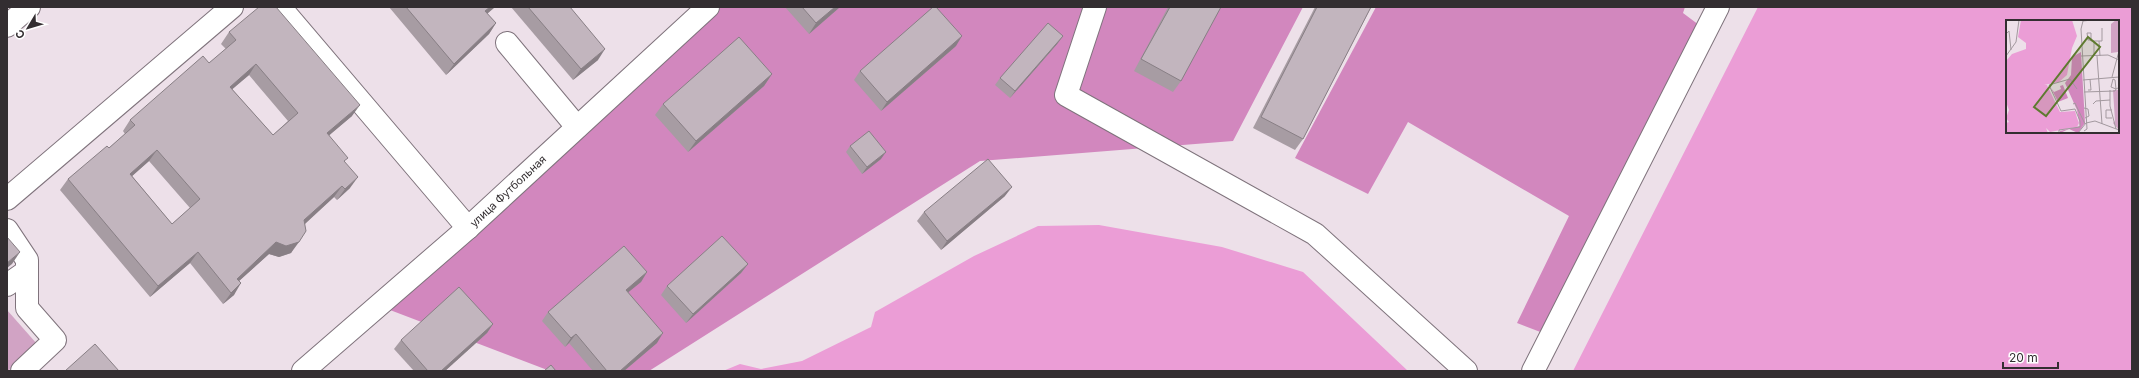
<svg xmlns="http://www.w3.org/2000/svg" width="2139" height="378" viewBox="0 0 2139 378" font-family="Inter,sans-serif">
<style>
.green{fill:#d1a3c4}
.forest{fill:#d287be}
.water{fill:#eb9dd6;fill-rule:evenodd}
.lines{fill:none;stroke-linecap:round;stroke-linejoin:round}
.minor-casing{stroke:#7f737c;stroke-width:24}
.minor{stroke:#fff;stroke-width:22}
.wall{fill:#a79ca3;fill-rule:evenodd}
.shaded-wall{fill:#887f85}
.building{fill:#c2b5be;stroke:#887f85;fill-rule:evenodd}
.labels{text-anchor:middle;stroke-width:3;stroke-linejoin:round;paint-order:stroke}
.street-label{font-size:11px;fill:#332e31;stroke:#fff}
.inset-road{fill:none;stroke:#a3999f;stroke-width:1}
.view{fill:#5e7a2f;fill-opacity:0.15;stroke:#5e7a2f;stroke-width:2}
.inset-edge{fill:none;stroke:#332e31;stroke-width:2}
</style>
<rect width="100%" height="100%" fill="#ede0e9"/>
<path class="green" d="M7,310L37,344L8,371H7Z"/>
<g class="forest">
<path d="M721,7H1303L1233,141L980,161L649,371H550L390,310Z"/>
<path d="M1376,7H1685L1683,13L1703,28L1543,333L1517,323L1569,216L1408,122L1368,194L1295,158Z"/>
</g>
<g class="water">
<path d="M1758,7H2132V371H1573ZM2007,21H2118V132H2007Z"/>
<path d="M1099,225L1222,247L1303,272L1408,371H723L740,364L761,369L802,361L871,327L875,312L974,256L1038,226Z"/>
</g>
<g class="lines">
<g class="minor-casing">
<g id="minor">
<path d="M280,7L468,228"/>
<path d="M1095,7L1066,95L1315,234L1466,371"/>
<path d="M7,26L29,7"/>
<path d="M507,43L577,127"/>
<path d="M7,199L232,7"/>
<path d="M7,230L27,260V308L55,340L22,371"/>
<path d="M7,285L27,271"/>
<path d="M303,371L468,228L708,7"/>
<path d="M1533,371L1718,7"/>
</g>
</g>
<use href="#minor" class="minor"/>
</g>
<g class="wall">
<path d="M389,7H495L487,14L496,23L489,34L446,75Z"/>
<path d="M511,7H570L598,60L573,80Z"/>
<path d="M785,7H840L809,34Z"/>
<path d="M1168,7H1221L1181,81L1173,92L1134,71Z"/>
<path d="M1315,7H1371L1303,139L1295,150L1253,128Z"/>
<path d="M229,32L352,116L329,135L345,162L350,188L337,200L334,197L305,224L291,253L279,257L269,254L239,281L234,295L223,304L190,263L150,297L60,190L68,179L109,148L125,134L123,131L130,120L209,63L226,49L221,44ZM249,75L288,121L273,135L232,89ZM149,161L190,208L172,224L132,176Z"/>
<path d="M1058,43L1010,98L995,85L1000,78Z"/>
<path d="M956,46L881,111L854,80L860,71Z"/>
<path d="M772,74L764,86L688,152L655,115L663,104Z"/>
<path d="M850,146L881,159L862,174L846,152Z"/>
<path d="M1005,196L941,250L917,221L924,212Z"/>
<path d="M748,264L741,273L686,323L661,295L667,286Z"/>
<path d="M647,272L641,282L628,292L657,343L624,371H593L569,343L565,347L542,321L548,312Z"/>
<path d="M493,324L487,333L445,371H414L394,349L401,340Z"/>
</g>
<g class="shaded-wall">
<path d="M490,7H495L477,22L485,11Z"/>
<path d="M835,7H840L809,34L816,23Z"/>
<path d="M496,23L489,34L446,75L454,64Z"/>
<path d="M962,36L956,46L881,111L887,102Z"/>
<path d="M1063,36L1058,43L1010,98L1015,91Z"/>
<path d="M605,49L598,60L573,80L581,69Z"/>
<path d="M256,64L249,75L222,98L230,87Z"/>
<path d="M772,74L764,86L688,152L696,141Z"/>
<path d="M360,105L352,116L319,144L327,133Z"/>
<path d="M157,150L149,161L122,185L130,174Z"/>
<path d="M886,152L881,159L862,174L867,167Z"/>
<path d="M358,177L350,188L337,200L345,189Z"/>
<path d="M342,186L334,197L297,231L304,220Z"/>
<path d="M1012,187L1005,196L941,250L947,241Z"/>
<path d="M276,242H299L291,253L279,257L269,254L229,290L237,279Z"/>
<path d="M20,252L12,264L7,268V263Z"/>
<path d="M198,252L190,263L150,297L158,286Z"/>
<path d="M748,264L741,273L686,323L693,314Z"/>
<path d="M647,272L641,282L620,299L626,290Z"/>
<path d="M241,283L234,295L223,304L231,293Z"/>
<path d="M493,324L487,333L445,371H441Z"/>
<path d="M663,333L657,343L624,371H620Z"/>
<path d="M576,334L569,343L565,347L571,338Z"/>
</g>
<g class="building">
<path d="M259,7H276L360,105L327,133L348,158L344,161L358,177L345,189L342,186L304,220L306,231L299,242L286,246L276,242L237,279L241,283L231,293L198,252L158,286L68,179L107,146L109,148L135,125L130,120L203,56L209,63L236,40L229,32ZM256,64L298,113L273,135L230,87ZM157,150L200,199L172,224L130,174Z"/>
<path d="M406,7H490L485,11L496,23L454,64Z"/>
<path d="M528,7H570L605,49L581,69Z"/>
<path d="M802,7H835L816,23Z"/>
<path d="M933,7H936L962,36L887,102L860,71Z"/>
<path d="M1170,7H1221L1181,81L1141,59Z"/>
<path d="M1317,7H1371L1303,139L1261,117Z"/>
<path d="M1048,23L1063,36L1015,91L1000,78Z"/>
<path d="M739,37L772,74L696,141L663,104Z"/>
<path d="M869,131L886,152L867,167L850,146Z"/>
<path d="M988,159L1012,187L947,241L924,212Z"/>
<path d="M722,236L748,264L693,314L667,286Z"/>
<path d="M7,237L20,252L7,263Z"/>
<path d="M624,246L647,272L626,290L663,333L620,371H607L576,334L571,338L548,312Z"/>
<path d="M459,287L493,324L441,371H428L401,340Z"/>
<path d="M95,344L119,371H65Z"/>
<path d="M551,365L556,371H544Z"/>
</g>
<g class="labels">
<g class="street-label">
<text transform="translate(508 191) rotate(-43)" y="4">улица Футбольная</text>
</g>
</g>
<g transform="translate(2006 20)">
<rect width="113" height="113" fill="#ede0e9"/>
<path d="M110,0H113V29L112,32L105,33V4ZM107,70H113L112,109L107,103L109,101Z" fill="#d1a3c4"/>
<path d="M75,32L79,103L72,113L63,109L54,113V111L74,106L71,90L59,63L65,55L66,37ZM57,65L62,78L52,82L45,68L48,72L55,69L54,66Z" fill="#d287be"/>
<path d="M15,0H66L71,16L66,28L61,55L53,62L38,65H41L54,92L69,91L71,98L57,101L71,98L73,103L71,107L44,112L40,108L42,113H0V103L3,102L0,98L3,90L0,82V41L6,34L20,29V23L12,17Z" fill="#eb9dd6"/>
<path class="inset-road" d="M0,14L3,11L5,30M85,21V13H81L82,20H84L85,21H88V36M88,21H96V8M93,21L94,36M0,36L10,22L13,0M75,36L102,35L113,40M91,36L96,104M106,57L113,31M77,60L113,57M82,70H85L84,59M104,70V86L110,109M78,72L109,71L110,69L105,67L107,59L109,60L110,69L112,68M67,84L69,83L79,104M87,84L90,81L104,80M78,88L82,89L83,96L79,98M106,90H100V98H106M78,111L81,109L75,9L77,1L86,0M53,113V110L74,107V101L69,89L55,91L43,65L64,59L71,69M72,113L80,103L89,101L113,110"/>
<path class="view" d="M82,17L94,27L40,96L28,87Z"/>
<rect width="113" height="113" class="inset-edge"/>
</g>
<rect width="2139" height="378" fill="none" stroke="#332e31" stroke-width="16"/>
<g transform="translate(28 28) rotate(232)" stroke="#ffffff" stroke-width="3" paint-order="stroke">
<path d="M0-3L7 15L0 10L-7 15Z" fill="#332e31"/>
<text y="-6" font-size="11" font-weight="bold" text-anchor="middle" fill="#332e31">С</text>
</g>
<path d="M2003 362v6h55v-6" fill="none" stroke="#332e31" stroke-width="2"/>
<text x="2009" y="362" font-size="12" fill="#332e31" stroke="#ffffff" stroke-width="3" paint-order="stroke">20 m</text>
</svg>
